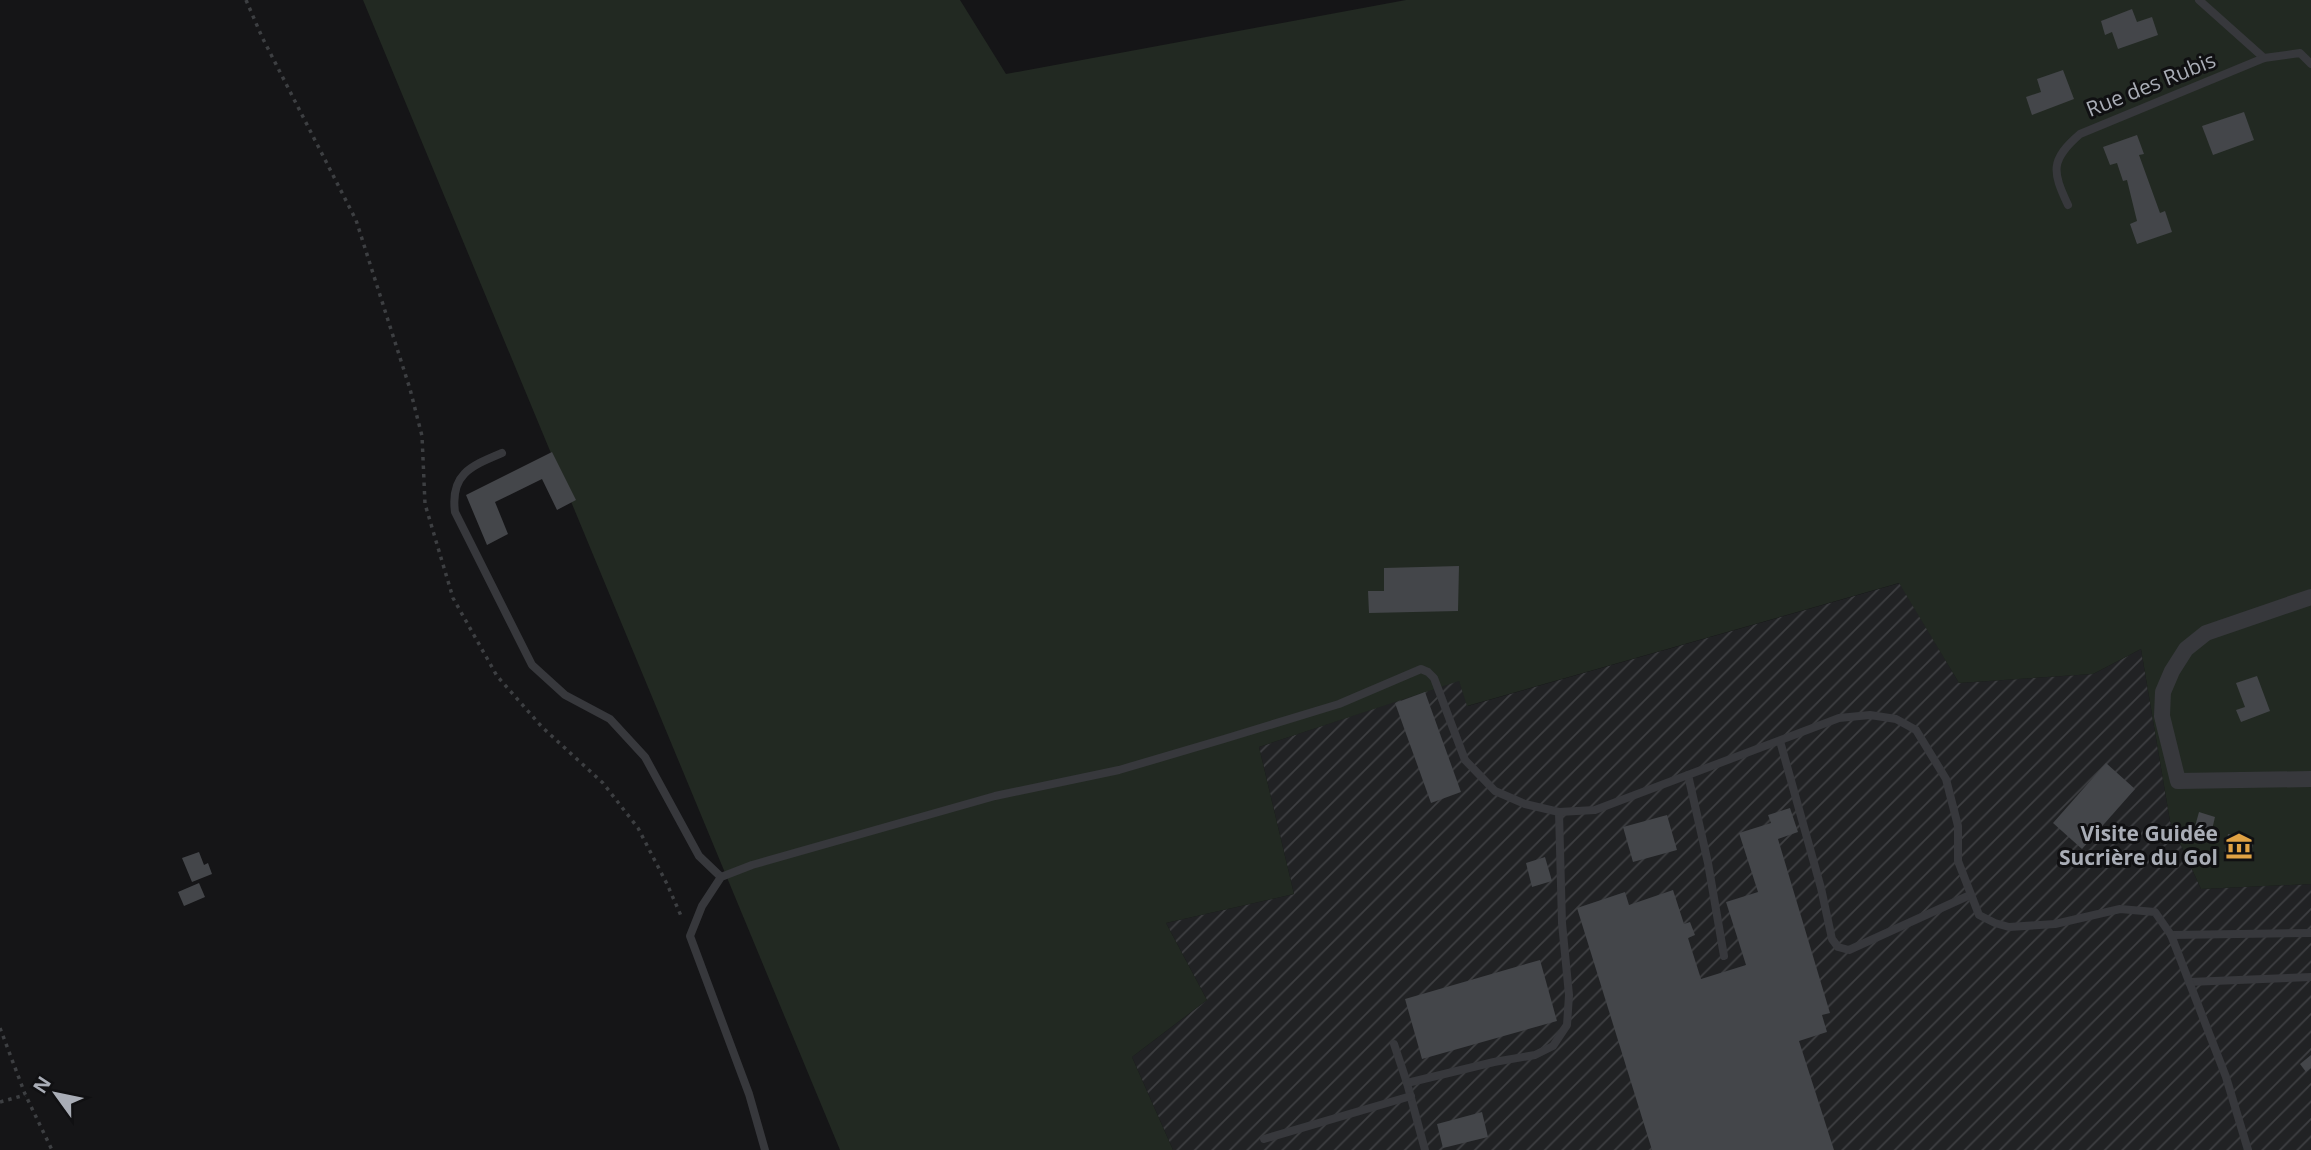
<svg xmlns="http://www.w3.org/2000/svg" width="2311" height="1150" viewBox="0 0 2311 1150" font-family="'Open Sans',sans-serif">
<style>
.industrial{fill:url(#industrial-furrows)}
.green{fill:#222922}
.building{fill:#44464a}
.lines{fill:none;stroke-linecap:round;stroke-linejoin:round}
.path{stroke:#3d3f42;stroke-width:3.5;stroke-dasharray:3.5 5;stroke-linecap:butt}
.lane{stroke:#37383c;stroke-width:8}
.street{stroke:#37383c;stroke-width:16}
.labels{text-anchor:middle;stroke-width:6;stroke-linejoin:round;paint-order:stroke}
.street-label{font-size:21px;fill:#a9adb6;stroke:#101012}
.poi-label{font-size:21px;font-weight:bold;fill:#a9adb6;stroke:#101012;text-anchor:end}
</style>
<defs>
<pattern id="industrial-furrows" width="10" height="10" patternUnits="userSpaceOnUse" patternTransform="scale(1.75)"><rect width="10" height="10" fill="#212224"/><path d="M-1 1l2-2M0 10L10 0M9 11l2-2" fill="none" stroke="#3e3f42"/></pattern>
</defs>
<rect width="100%" height="100%" fill="#151517"/>
<path class="industrial" d="M1900,583L1959,683L2093,674L2141,649L2170,821L2201,889L2311,884V1150H1173L1132,1057L1207,1000L1166,923L1294,894L1259,747L1459,680L1468,706Z"/>
<path class="green" d="M363,0H960L1006,74L1406,0H2311V884L2201,889L2170,821L2141,649L2093,674L1959,683L1899,583L1467,706L1459,681L1259,747L1294,894L1166,923L1207,1000L1132,1057L1173,1150H840Z"/>
<g class="building">
<path d="M2132,9L2137,22L2152,17L2158,35L2118,49L2112,32L2105,35L2101,21Z"/>
<path d="M2063,70L2074,99L2032,115L2026,97L2041,92L2037,79Z"/>
<path d="M2244,112L2254,140L2213,155L2202,126Z"/>
<path d="M2137,135L2144,154L2139,155L2160,213L2165,211L2172,232L2137,244L2130,224L2137,221L2127,180L2123,181L2117,163L2110,165L2103,147Z"/>
<path d="M552,452L576,500L557,510L542,479L495,502L508,534L487,545L466,495Z"/>
<path d="M1459,566L1458,611L1369,613L1368,591H1384V568Z"/>
<path d="M2257,676L2270,711L2241,722L2236,710L2245,707L2236,683Z"/>
<path d="M1425,692L1461,792L1431,803L1395,703Z"/>
<path d="M2106,763L2135,789L2082,849L2053,823Z"/>
<path d="M1790,808L1798,832L1778,839L1830,1013L1822,1015L1827,1032L1799,1041L1834,1150H1652L1577,908L1625,892L1629,905L1673,890L1684,924L1690,922L1695,935L1688,938L1701,979L1746,965L1726,902L1758,892L1739,833L1771,823L1768,815Z"/>
<path d="M2199,812L2215,817L2211,834L2194,830Z"/>
<path d="M1667,815L1677,850L1633,862L1623,827Z"/>
<path d="M2228,834L2254,839L2250,858L2225,853Z"/>
<path d="M199,852L204,865L208,863L212,874L192,882L182,858Z"/>
<path d="M1545,857L1552,881L1532,887L1526,863Z"/>
<path d="M199,883L205,897L184,906L178,892Z"/>
<path d="M1540,960L1557,1021L1422,1059L1405,999Z"/>
<path d="M2311,1055V1068L2306,1072L2300,1064Z"/>
<path d="M1482,1112L1488,1137L1443,1148L1437,1124Z"/>
</g>
<g class="lines">
<g class="path">
<path d="M246,0L262,37L356,220L410,389L422,436L425,504L453,598L497,676L542,727L603,783L638,828L667,884L682,918"/>
<path d="M0,1028L25,1094L52,1150"/>
<path d="M0,1102L25,1095"/>
</g>
<g class="lane">
<path d="M2199,0L2264,58"/>
<path d="M2068,205C2052,171 2050,160 2080,134L2264,58L2300,53L2311,64"/>
<path d="M502,453C471,466 450,474 455,512L532,665L565,695L610,719L645,757L699,856L721,877"/>
<path d="M1780,741L1821,888L1832,939L1838,947L1849,950L1970,895"/>
<path d="M1688,775L1708,863L1724,956"/>
<path d="M2171,935L2311,933"/>
<path d="M2189,982L2311,977"/>
<path d="M1394,1044L1407,1083L1425,1150"/>
<path d="M1407,1083L1494,1062L1535,1055L1553,1046L1567,1025L1569,995L1562,923L1559,812"/>
<path d="M1264,1139L1411,1096"/>
<path d="M765,1150L749,1094L690,936L702,906L721,877L752,865L995,796L1119,770L1224,739L1339,704L1421,669L1428,672L1434,678L1465,760L1495,791L1525,804L1559,812L1595,810L1839,718L1870,715L1896,719L1916,730L1946,779L1958,826V861L1979,915L1995,923L2009,927L2055,924L2120,909L2155,912L2171,935L2226,1077L2248,1150"/>
</g>
<path class="street" d="M2311,597L2206,633L2186,649L2172,671L2163,692L2162,716L2178,781L2311,779"/>
</g>
<defs>
<g id="museum-bare" transform="scale(2.1)"><path d="M0-6L6-3V-2H-6V-3ZM-5-1h2V3h-2ZM-1-1h2V3h-2ZM3-1h2V3H3ZM-6 4H6V6H-6Z" fill="#e0a244" stroke="#101012" stroke-width="2.5" paint-order="stroke"/></g>
</defs>
<g fill-rule="evenodd">
<use href="#museum-bare" x="2239" y="846"/>
</g>
<g class="labels">
<g class="street-label">
<text transform="translate(2151 85) rotate(-22)" y="7">Rue des Rubis</text>
</g>
<g class="poi-label">
<text x="2218" y="841">Visite Guidée<tspan x="2218" dy="24">Sucrière du Gol</tspan></text>
</g>
</g>
<g transform="translate(56 1094) rotate(303)" stroke="#101012" stroke-width="5" paint-order="stroke">
<path d="M0-5L12 26L0 18L-12 26Z" fill="#a9adb6"/>
<text y="-10" font-size="19" font-weight="bold" text-anchor="middle" fill="#a9adb6">N</text>
</g>
</svg>
